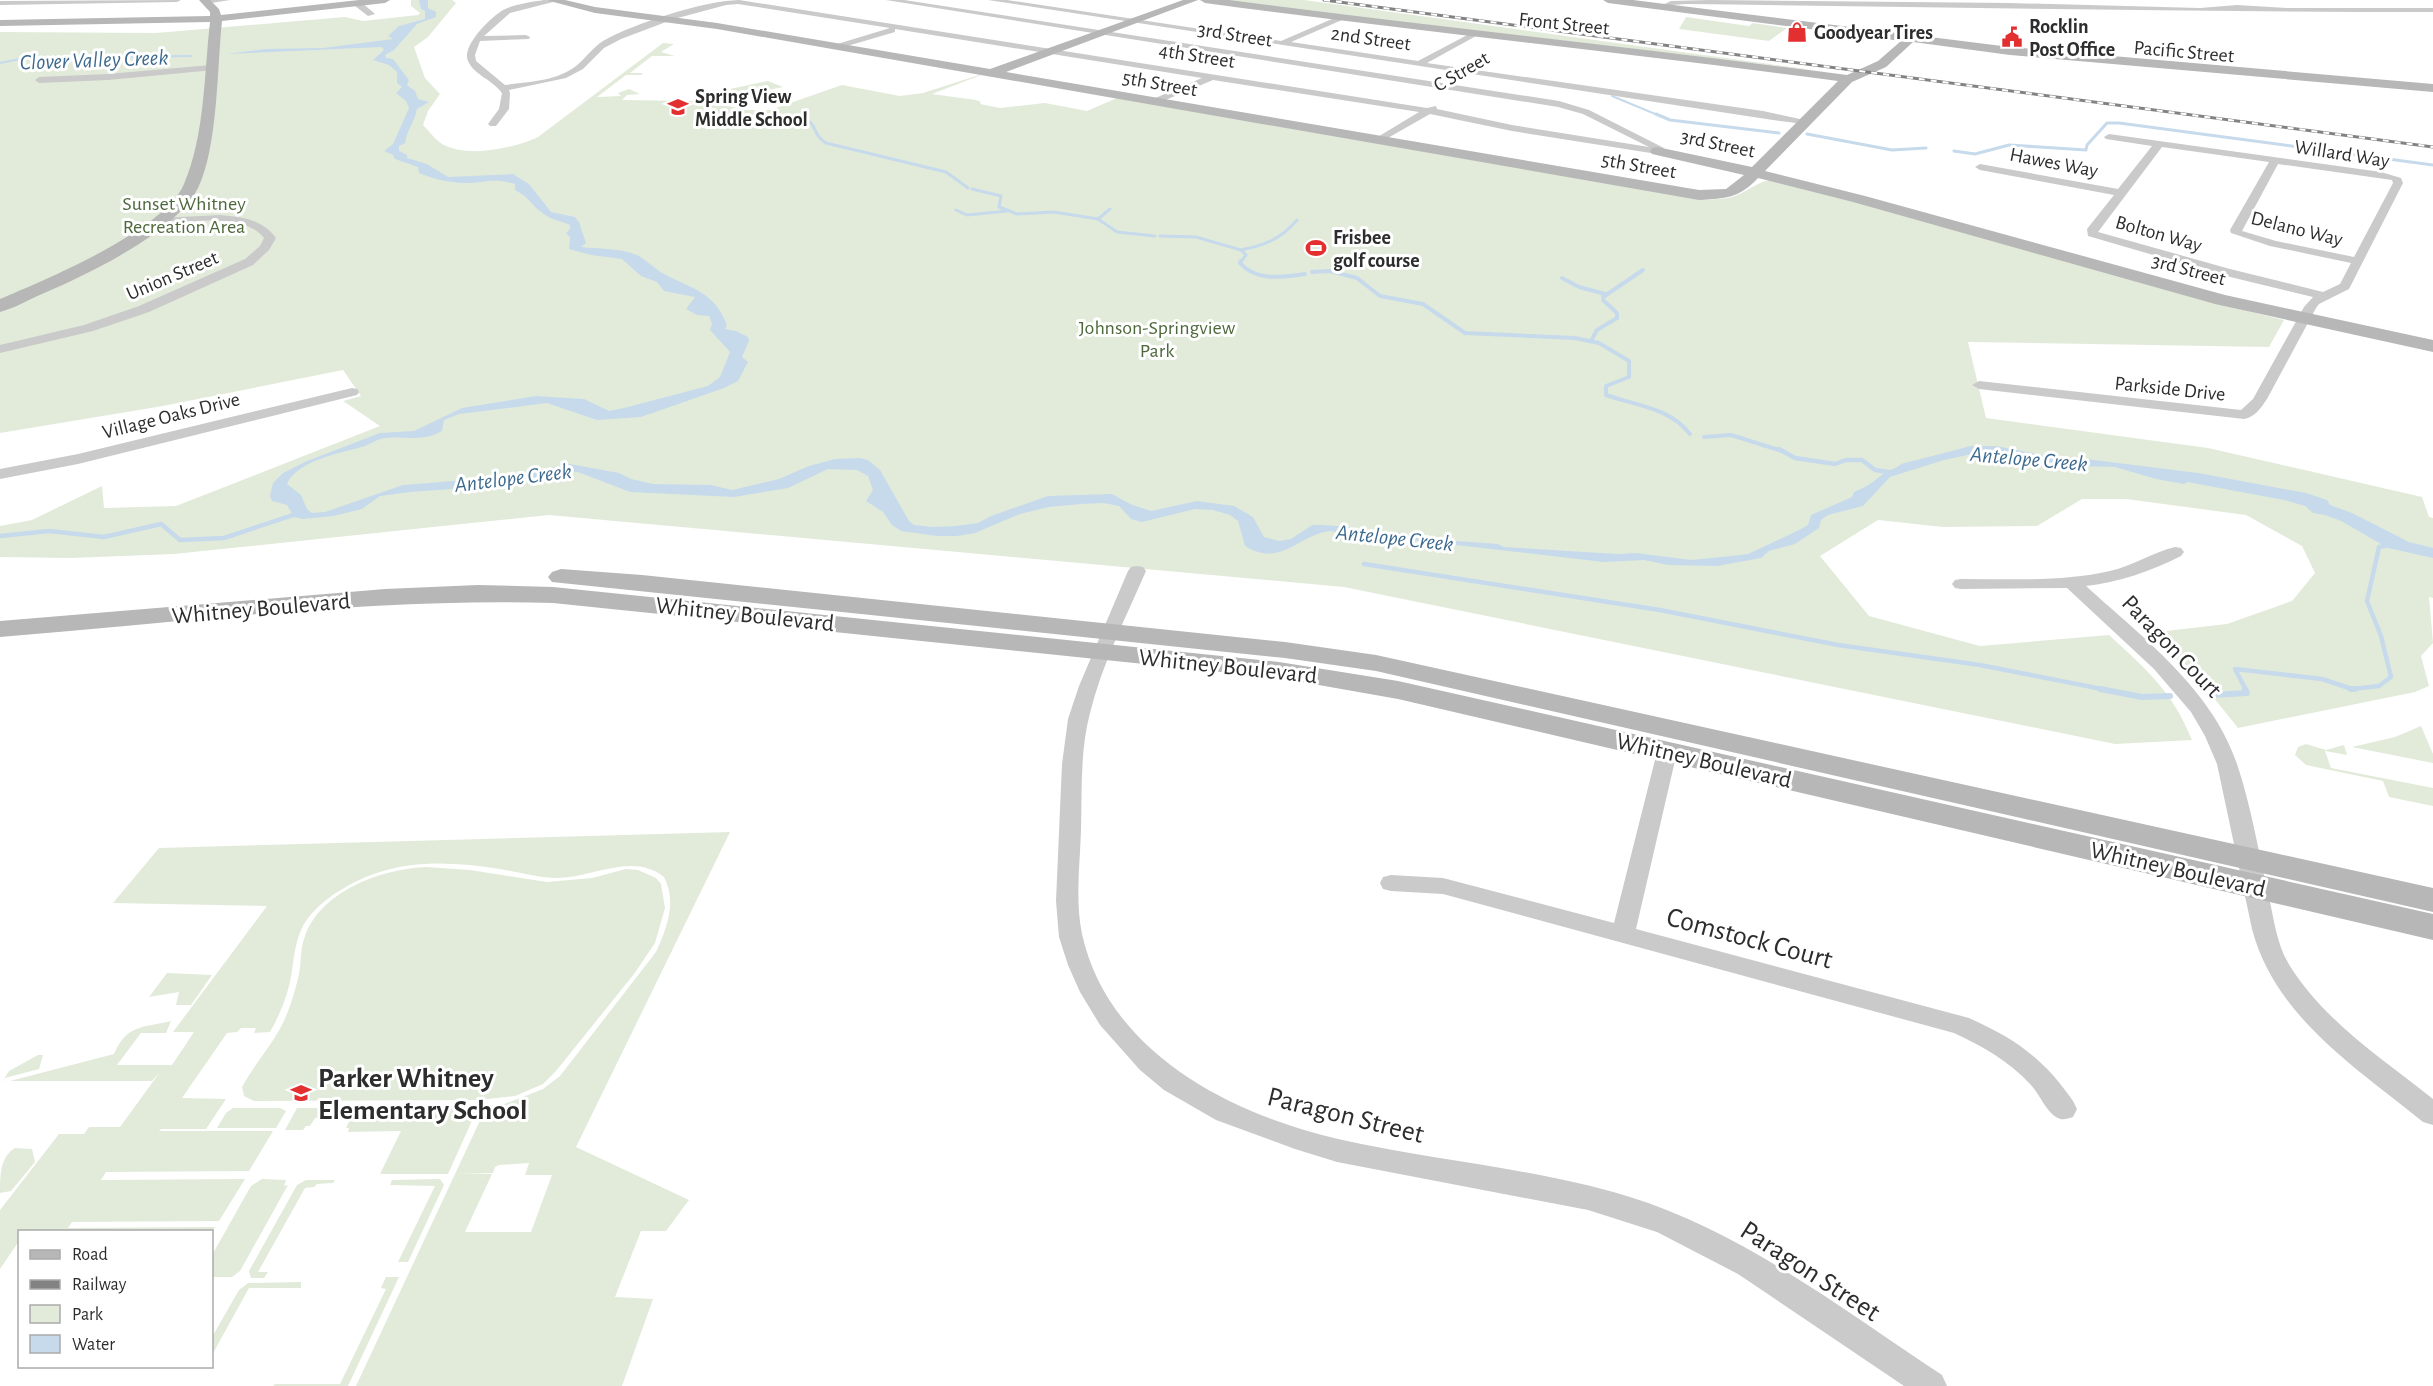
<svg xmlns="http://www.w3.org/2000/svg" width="2433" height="1386" viewBox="0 0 2433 1386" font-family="'Alegreya Sans',sans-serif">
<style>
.green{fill:#e2ebda;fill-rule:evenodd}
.water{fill:#c6daeb}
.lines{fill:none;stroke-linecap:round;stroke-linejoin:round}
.stream-far4{stroke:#c6daeb;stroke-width:2}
.stream-far3{stroke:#c6daeb;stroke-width:3}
.stream-far2{stroke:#c6daeb;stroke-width:4}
.stream-far1{stroke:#c6daeb;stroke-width:4.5}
.stream{stroke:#c6daeb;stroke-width:6}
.street{fill:#cacaca;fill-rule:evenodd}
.secondary{fill:#b7b7b7;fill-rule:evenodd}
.rail-casing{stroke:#828282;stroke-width:3}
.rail{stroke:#fff;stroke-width:2;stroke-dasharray:6;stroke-linecap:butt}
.labels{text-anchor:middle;stroke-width:6;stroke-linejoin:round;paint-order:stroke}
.far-street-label{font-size:20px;fill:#2d2d2d;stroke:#fff}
.far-poi-label{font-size:20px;font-weight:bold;fill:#2d2d2d;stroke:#fff;text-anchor:start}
.far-park-label{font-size:20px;fill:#4d683b;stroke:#fff}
.far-water-label{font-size:22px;font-style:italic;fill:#3c698e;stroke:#fff}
.street-label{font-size:24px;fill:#2d2d2d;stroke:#fff}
.near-street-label{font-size:28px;fill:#2d2d2d;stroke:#fff}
.near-poi-label{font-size:28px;font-weight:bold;fill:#2d2d2d;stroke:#fff;text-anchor:start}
</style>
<rect width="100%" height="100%" fill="#fff"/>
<g class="green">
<path d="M411,0H452L456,3L428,37L414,47L425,78L440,94L428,111L423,125C429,131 436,141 444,145C469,158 515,148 538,137L663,43L674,44L661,52L675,56H652L630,73H643L641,75H626L597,97L621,96L618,93L629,89L640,94L627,95L622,100L693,101L703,95L716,101L712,102L745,110H770L842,85L900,96L923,93L979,75H981L932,94L976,100L981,102L980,104L1000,108L1045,103L1087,111L1117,98L1691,198C1706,199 1721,201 1735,196C1749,191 1760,179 1775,180L2055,257L2198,299L2284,320L2269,347L1968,342L1986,418L2208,448L2422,497L2429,517L2433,518V598L2429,597L2433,643L2421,656L2429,686L2415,692L2238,728L2201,682L2148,633L2227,624L2292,601L2315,573L2302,546L2246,515L2126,499H2082L2037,526L1943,527L1878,520L1820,556L1869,616L1980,646L2109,635C2147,670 2172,691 2192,740L2115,744L1344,587L549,515L174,554L70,558L0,557V526L32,520L102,486L104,508L176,506L380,426L343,401L361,396L343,370L163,406L0,433V32L156,33L345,17L363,21L418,15L420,13L411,6Z"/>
<path d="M1215,0H1304L1828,72Z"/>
<path d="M1686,17L1749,26L1753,23L1787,28L1769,41L1679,29Z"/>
<path d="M768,81L783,87L719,100L706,94C717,92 724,95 737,93L730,89Z"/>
<path d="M2421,726L2433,754V763L2352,747L2395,737Z"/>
<path d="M2306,744L2326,750L2344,745L2347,755L2325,751L2331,768L2433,788V806L2389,797L2383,781L2306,765L2295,755L2298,747Z"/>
<path d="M730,832L576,1147L689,1200L666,1231H641L615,1297L653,1299L622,1386H356L484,1112L543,1089L560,1076L656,952C667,928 677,902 664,877C632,851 591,879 554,878C536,877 518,872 500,869C448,861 400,859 353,883C334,893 312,908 302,928C293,946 294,967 289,986C285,1002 278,1018 270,1032L254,1033L256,1028H241L237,1032L227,1033L182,1098L226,1099L206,1129H161L159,1131H273L249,1171L106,1172L101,1180L245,1179L219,1221L72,1222L68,1228L215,1227L212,1233L20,1232L19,1241L0,1269V1210L59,1134H84L89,1127H120L160,1072L152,1081H10L114,1054C127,1024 142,1028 171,1021L166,1033H141L117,1065H172L194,1032H173L267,906L113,903L159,848ZM529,1163L525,1175H552L531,1232H465L492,1174H460L493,1173L495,1167L499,1165Z"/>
<path d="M426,867L470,870L547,882L592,878L626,869L638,870L656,878L661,884L665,908L655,943L634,974L556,1071L543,1084L515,1096L479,1100L254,1101L244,1096L242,1087C254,1065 271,1046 282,1025C290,1009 297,986 300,968C301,957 301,946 305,936C321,891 381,869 426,867Z"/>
<path d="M167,973L212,975L191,1005H176L179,992L149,997Z"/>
<path d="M38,1055H43L39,1069L5,1078L0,1085L9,1071Z"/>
<path d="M466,1107L475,1110V1114L448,1174H380L401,1131L348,1132L349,1128H346L351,1117L315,1118L310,1126H306L303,1130H285L297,1108Z"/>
<path d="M233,1108H280L286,1111L276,1128H217L226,1113Z"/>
<path d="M15,1148L32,1149L35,1162L11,1191L0,1193C0,1175 0,1157 15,1148Z"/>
<path d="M262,1179L286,1180L284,1186L288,1185L240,1271L232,1277H212V1255L251,1186Z"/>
<path d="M440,1179L444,1185L408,1262H398L435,1186L390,1185L392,1180Z"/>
<path d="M306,1180H335L333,1183L317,1184L314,1187L305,1188L258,1272H268L264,1278H251L249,1271L297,1185Z"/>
<path d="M386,1277H399L348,1386H273L275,1384H340L386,1289L381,1288Z"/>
<path d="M301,1282V1288H249L212,1355V1337L239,1290L248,1283Z"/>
</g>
<path class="water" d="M419,0H428V8L436,12V17L417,24L394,50L385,55L386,58L393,59L409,80L407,85L415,91L418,99L429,102L417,109C415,121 407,130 405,143L399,146V151L407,155V158L427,164L448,177L513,174L529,184L551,212L575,217L579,222L586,243L581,247C599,249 620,248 637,255C645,259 655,269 664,274C692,289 714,291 727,325L725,329L736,331L748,337L749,341L742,357L748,362L738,381L724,388L641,417L597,420L547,403L459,414L444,420L442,431C423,442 407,436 387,438C379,438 372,443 365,446C342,453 297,460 287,484L301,495L307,509L312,513L325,512L403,485L504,477L570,464L619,473L631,479L653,484L711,485L732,490L779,479L809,466L835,459L860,458L868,460L880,470L909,521L914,525L932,527L956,526L978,523L991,516L1048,496L1112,494L1130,504L1151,511L1197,501L1234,506L1253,517L1264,537L1279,541L1291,539L1312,525H1322L1352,527L1378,534L1398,532L1415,538L1498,544L1504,547L1617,554L1636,553L1691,560L1731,556L1748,554L1799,530L1808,525L1811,515L1852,497L1854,492C1867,487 1873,482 1884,473C1890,469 1896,469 1901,464L1971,446H1996L2068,460L2078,458L2198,473L2306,493L2327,500L2330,505L2352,513L2409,542L2433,548V558L2388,548L2341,521L2325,515L2313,513L2305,506L2284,500L2203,485L2188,482L2184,484L2156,479L2115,467L2074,466L2003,454L1967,455L1944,460L1890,477L1863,506L1828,515L1821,520L1819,528L1795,544L1769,551L1761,558L1717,566L1668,565L1644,560L1604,562L1394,538L1382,539L1330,531C1298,535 1281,568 1245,546L1238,521L1230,515L1213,510L1195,509L1142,522L1131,519L1119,506L1104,503L1081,504L1049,507L1020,514L975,533L957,536H937L901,531L892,525L883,512L866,501L873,490L868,476L857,470L828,469L788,488L734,497L630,492L578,472L558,473L507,485L410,492L380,496L362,509L333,516L303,519L294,517L287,505L272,501L270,496L273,483L283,473L307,461L380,433L414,431L462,408L536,396L584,399L609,411L624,408L708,386L720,377L730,352L710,330L712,324L709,316L697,315L686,309L695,297L664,291L657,282L641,276L622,259L591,255L569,249L570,237L566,233L570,229V225C562,221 551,220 544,214C530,205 532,199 515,190V184C492,177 484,184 462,183C447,182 433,179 419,173L418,167L395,159L393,155L384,151L393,144L409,108L406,101L396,93L402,87L397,83V72L389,65L373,60L384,50L382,47L226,54L266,49L323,48L393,39L388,36L399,26L425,19V11L421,9Z"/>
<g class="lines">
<g class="stream-far4">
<path d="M0,63L25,58L191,56"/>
<path d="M1612,96L1660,116"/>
</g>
<g class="stream-far3">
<path d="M1656,114L1670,120L1779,133"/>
<path d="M776,117C784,118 805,117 811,123C817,131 815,136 826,143L946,172L968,188"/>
<path d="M1807,134L1892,150L1926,148"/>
<path d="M1954,151L1975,154L2009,145L2086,150L2087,145L2107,123H2119L2433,165"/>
<path d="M972,189L1001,196L999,207L1017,214L1054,212L1098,219L1117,232L1155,236"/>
<path d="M956,210L967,215L1007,211"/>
<path d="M1098,219L1110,209"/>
<path d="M1160,236L1196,237L1241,250L1246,255L1240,263"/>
<path d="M1241,250C1265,245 1281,239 1297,220"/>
</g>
<g class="stream-far2">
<path d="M1241,261L1240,263C1257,282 1282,277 1305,274"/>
<path d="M1312,272L1330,271L1357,278L1380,296L1423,304L1465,333L1575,338L1599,343L1629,361V377L1606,386V395C1636,406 1669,407 1690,434"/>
<path d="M1562,278L1579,287L1605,294"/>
<path d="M1603,297L1643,270"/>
<path d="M1591,341L1597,330L1617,318V313L1603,300"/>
<path d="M1704,437L1731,435L1782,451"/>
</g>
<g class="stream-far1">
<path d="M1779,449L1795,458L1835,464L1846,460H1862L1875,470L1894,473"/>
<path d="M0,536L49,531L104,537L161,524L180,540L224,538L299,513"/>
<path d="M1364,564L1660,610L1838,645L1980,665L2107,690"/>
<path d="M2246,690L2235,669L2322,679L2352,689L2379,686L2391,677L2381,636L2367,601L2379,547L2390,545"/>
</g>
<g class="stream">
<path d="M2100,689L2142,697L2170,696"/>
<path d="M2351,689H2355"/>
<path d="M2213,695L2247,693L2245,689"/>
</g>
<g class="street">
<path d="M181,0L177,2L0,5V1Z"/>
<path d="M202,0H230L205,4Z"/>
<path d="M544,0L557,1L510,13L484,36L526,35L530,37L529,39L480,41L475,55L476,61L505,85C528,82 557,81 576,66C585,59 592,48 603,41C635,23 703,1 739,0L1427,108L1436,106L1437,109L1512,125L1649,147L1583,114L1558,107L886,0H904L1559,101L1589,110L1664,148L1657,154L1512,131L1430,114L1379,143L1374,140L1376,138L1419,112L1213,80L1156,104L1151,101L1153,99L1202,78L895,29V32L837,49L833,47L834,45L890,28L738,4L726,5L674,19L621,39L604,48L583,69L566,78L509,90L510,93L509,109L496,126H490L488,124L499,109L502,93C493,80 474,75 468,61C461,46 491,17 503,10C515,4 531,2 544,0Z"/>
<path d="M988,0H1007L1281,41L1339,16H1342V20L1291,42L1418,61L1473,32H1476V36L1427,63L1763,111L1809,121L1804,124L1773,120Z"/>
<path d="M1709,0L2009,3L2200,8L2237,5L2287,8H2433V12C2184,12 1936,7 1687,4L1672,5L1662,9L1658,7L1671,1Z"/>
<path d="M355,2H361L375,14L368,16L355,6Z"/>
<path d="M211,65L214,66V70L108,80L39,83L35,80L39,77L108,74Z"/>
<path d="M2109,134L2381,172L2401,178L2403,183L2349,289L2319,304L2316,308L2267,399C2261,408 2255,417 2244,419L1979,389L1972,385L1979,381L2241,410L2253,399L2304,307L2313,297L2222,275L2088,236L2087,229L2114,195L1980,170L1975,167L1980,164L2118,189L2152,146L2106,139L2104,137ZM2162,147L2269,162L2230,230L2231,233L2270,246L2351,263L2340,284L2323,292L2230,269L2098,232ZM2278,164L2392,180L2393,183L2354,257L2276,241L2242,231Z"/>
<path d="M220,215C242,217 262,219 276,238L269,250L253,265L149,312L93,331L0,353V345L84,325L139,306L245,259L260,246L264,238C244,212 189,222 160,224L154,221L160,218Z"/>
<path d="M352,388L357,389L359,392L357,395L78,464L0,479V469L78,454Z"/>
<path d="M2175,547L2181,548L2184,552L2181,556C2151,571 2120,582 2086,586C2142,637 2212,689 2237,764C2251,805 2259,855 2269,897C2274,920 2277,946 2290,966C2325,1022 2383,1059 2433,1099V1125L2423,1122C2357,1068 2275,1017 2252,929L2217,764L2205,736L2191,712L2154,669L2067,588L1961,589L1955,588L1952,584L1955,580L1961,579C2010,579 2061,582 2110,571C2133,566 2153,552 2175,547Z"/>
<path d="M1137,566L1143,567L1146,571C1126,617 1102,664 1090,713C1080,751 1082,791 1081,830C1080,864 1075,900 1082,934C1108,1052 1230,1114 1338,1139C1435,1161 1536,1168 1630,1197C1745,1233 1843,1310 1942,1375L1947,1386H1904L1738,1274L1657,1232L1588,1210L1337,1162L1295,1149L1216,1120L1164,1090L1140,1070L1100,1025L1080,992L1068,965L1059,937L1056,901L1062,764L1068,719L1079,686L1128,571L1131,567Z"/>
<path d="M1667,745L1674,747L1677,752L1636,929L1969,1018C2016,1039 2044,1059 2073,1101L2077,1109L2073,1117C2067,1119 2062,1121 2056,1117C2046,1111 2039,1093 2030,1084C2009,1061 1982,1046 1954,1033L1443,894L1391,891L1383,889L1380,883L1383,877L1391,875L1443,878L1614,923L1657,752L1660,747Z"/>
</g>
<g class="secondary">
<path d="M199,0H210L219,9L221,15L359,0H390L385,3L222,21C217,68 218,147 198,188C174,234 88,274 42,294C28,300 15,308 0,312V299C45,280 165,230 184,184C205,135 204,75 210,22L0,26V20L210,16V12Z"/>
<path d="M546,0H565L595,7L717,23L990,69L1183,0H1198L1006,72L1699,190L1726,189L1744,175L1652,154L1650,151L1652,148L1657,147L1752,167L1838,81C1627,53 1416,31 1205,3L1200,0H1229C1435,27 1641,48 1847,75L1878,61L1901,41L1608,3L1603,0H1633L2010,47L2433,84V92L2010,55L1913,42L1886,67L1852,82L1765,171L1865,196L2225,295L2433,340V352L2215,304L1853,202L1758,178C1738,199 1726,198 1699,200L717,29L595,13Z"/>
<path d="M561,569L642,575L1285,642L1376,655L2433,888V912L1376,671L1285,658L552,582L548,577L552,572Z"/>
<path d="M478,585L553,587L1279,662L1398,681L2433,914V940L1398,699L1279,678L553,603C369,598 184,622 0,637V621L385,589Z"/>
</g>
<g class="rail-casing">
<path id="rail" d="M1324,0L2433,147"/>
</g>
<use href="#rail" class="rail"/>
</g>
<defs>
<g id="shop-bare" transform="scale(1.62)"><path d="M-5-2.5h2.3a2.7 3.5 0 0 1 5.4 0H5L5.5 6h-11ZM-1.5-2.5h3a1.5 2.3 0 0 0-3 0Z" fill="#e42f30" stroke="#fff" stroke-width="2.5" paint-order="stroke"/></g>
<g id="civic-bare" transform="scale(1.62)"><path d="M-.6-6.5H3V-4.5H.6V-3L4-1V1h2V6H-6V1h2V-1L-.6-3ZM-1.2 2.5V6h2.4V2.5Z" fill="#e42f30" stroke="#fff" stroke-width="2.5" paint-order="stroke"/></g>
<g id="school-bare" transform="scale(1.62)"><path d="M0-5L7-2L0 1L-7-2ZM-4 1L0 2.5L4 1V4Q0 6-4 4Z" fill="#e42f30" stroke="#fff" stroke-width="2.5" paint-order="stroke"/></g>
<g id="stadium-bare" transform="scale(1.62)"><path d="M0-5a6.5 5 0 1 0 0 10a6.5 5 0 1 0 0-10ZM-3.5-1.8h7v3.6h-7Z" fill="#e42f30" stroke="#fff" stroke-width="2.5" paint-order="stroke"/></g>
</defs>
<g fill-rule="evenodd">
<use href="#shop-bare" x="1797" y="32"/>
<use href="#civic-bare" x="2012" y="37"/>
<use href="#school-bare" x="678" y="107"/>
<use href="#stadium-bare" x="1316" y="248"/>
<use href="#school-bare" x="301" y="1093"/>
</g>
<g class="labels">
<g class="far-street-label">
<text transform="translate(1564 23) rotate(6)" y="7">Front Street</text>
<text transform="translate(1235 34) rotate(9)" y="7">3rd Street</text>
<text transform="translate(1371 38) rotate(8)" y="7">2nd Street</text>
<text transform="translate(2184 51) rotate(5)" y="7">Pacific Street</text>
<text transform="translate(1197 55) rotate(9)" y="7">4th Street</text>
<text transform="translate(1461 71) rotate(-30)" y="7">C Street</text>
<text transform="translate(1160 83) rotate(10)" y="7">5th Street</text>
<text transform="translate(1718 143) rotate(12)" y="7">3rd Street</text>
<text transform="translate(2342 153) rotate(9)" y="7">Willard Way</text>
<text transform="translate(2054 162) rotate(11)" y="7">Hawes Way</text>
<text transform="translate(1639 165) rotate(10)" y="7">5th Street</text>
<text transform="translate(2297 228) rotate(14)" y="7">Delano Way</text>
<text transform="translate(2159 233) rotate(16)" y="7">Bolton Way</text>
<text transform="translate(2189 269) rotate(15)" y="7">3rd Street</text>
<text transform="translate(172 275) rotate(-23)" y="7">Union Street</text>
<text transform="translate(2170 388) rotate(6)" y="7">Parkside Drive</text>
<text transform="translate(171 415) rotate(-14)" y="7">Village Oaks Drive</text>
</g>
<g class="far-poi-label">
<text x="2029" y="33">Rocklin<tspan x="2029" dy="23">Post Office</tspan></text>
<text x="1814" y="39">Goodyear Tires</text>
<text x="695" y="103">Spring View<tspan x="695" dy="23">Middle School</tspan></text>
<text x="1333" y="244">Frisbee<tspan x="1333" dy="23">golf course</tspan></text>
</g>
<g class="far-park-label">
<text x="184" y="210">Sunset Whitney<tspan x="184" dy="23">Recreation Area</tspan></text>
<text x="1157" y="334">Johnson-Springview<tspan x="1157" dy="23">Park</tspan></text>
</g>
<g class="far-water-label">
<text transform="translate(94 59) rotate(-2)" y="8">Clover Valley Creek</text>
<text transform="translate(2029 458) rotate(5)" y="8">Antelope Creek</text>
<text transform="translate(513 477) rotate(-7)" y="8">Antelope Creek</text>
<text transform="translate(1395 537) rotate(6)" y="8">Antelope Creek</text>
</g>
<g class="street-label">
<text transform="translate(261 608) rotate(-5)" y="8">Whitney Boulevard</text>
<text transform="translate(745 614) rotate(6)" y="8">Whitney Boulevard</text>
<text transform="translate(2172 646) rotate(46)" y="8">Paragon Court</text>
<text transform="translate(1228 666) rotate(6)" y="8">Whitney Boulevard</text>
<text transform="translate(1704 760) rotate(13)" y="8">Whitney Boulevard</text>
<text transform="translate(2178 869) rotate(13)" y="8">Whitney Boulevard</text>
</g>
<g class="near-street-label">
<text transform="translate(1750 937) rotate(15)" y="10">Comstock Court</text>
<text transform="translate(1346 1114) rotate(14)" y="10">Paragon Street</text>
<text transform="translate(1811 1270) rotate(33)" y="10">Paragon Street</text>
</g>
<g class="near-poi-label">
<text x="318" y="1087">Parker Whitney<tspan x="318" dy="32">Elementary School</tspan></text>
</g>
</g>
<rect x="18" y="1230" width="195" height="138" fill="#ffffff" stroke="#ababab" stroke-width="1.5"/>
<rect x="30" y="1250" width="30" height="9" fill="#b7b7b7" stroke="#ababab" stroke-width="1.5"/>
<text x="72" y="1260" font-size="18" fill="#2d2d2d">Road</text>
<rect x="30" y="1280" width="30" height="9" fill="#828282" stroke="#ababab" stroke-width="1.5"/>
<text x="72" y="1290" font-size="18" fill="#2d2d2d">Railway</text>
<rect x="30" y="1305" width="30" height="18" fill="#e2ebda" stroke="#ababab" stroke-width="1.5"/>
<text x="72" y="1320" font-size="18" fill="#2d2d2d">Park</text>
<rect x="30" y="1335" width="30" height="18" fill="#c6daeb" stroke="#ababab" stroke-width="1.5"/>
<text x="72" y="1350" font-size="18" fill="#2d2d2d">Water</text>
</svg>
